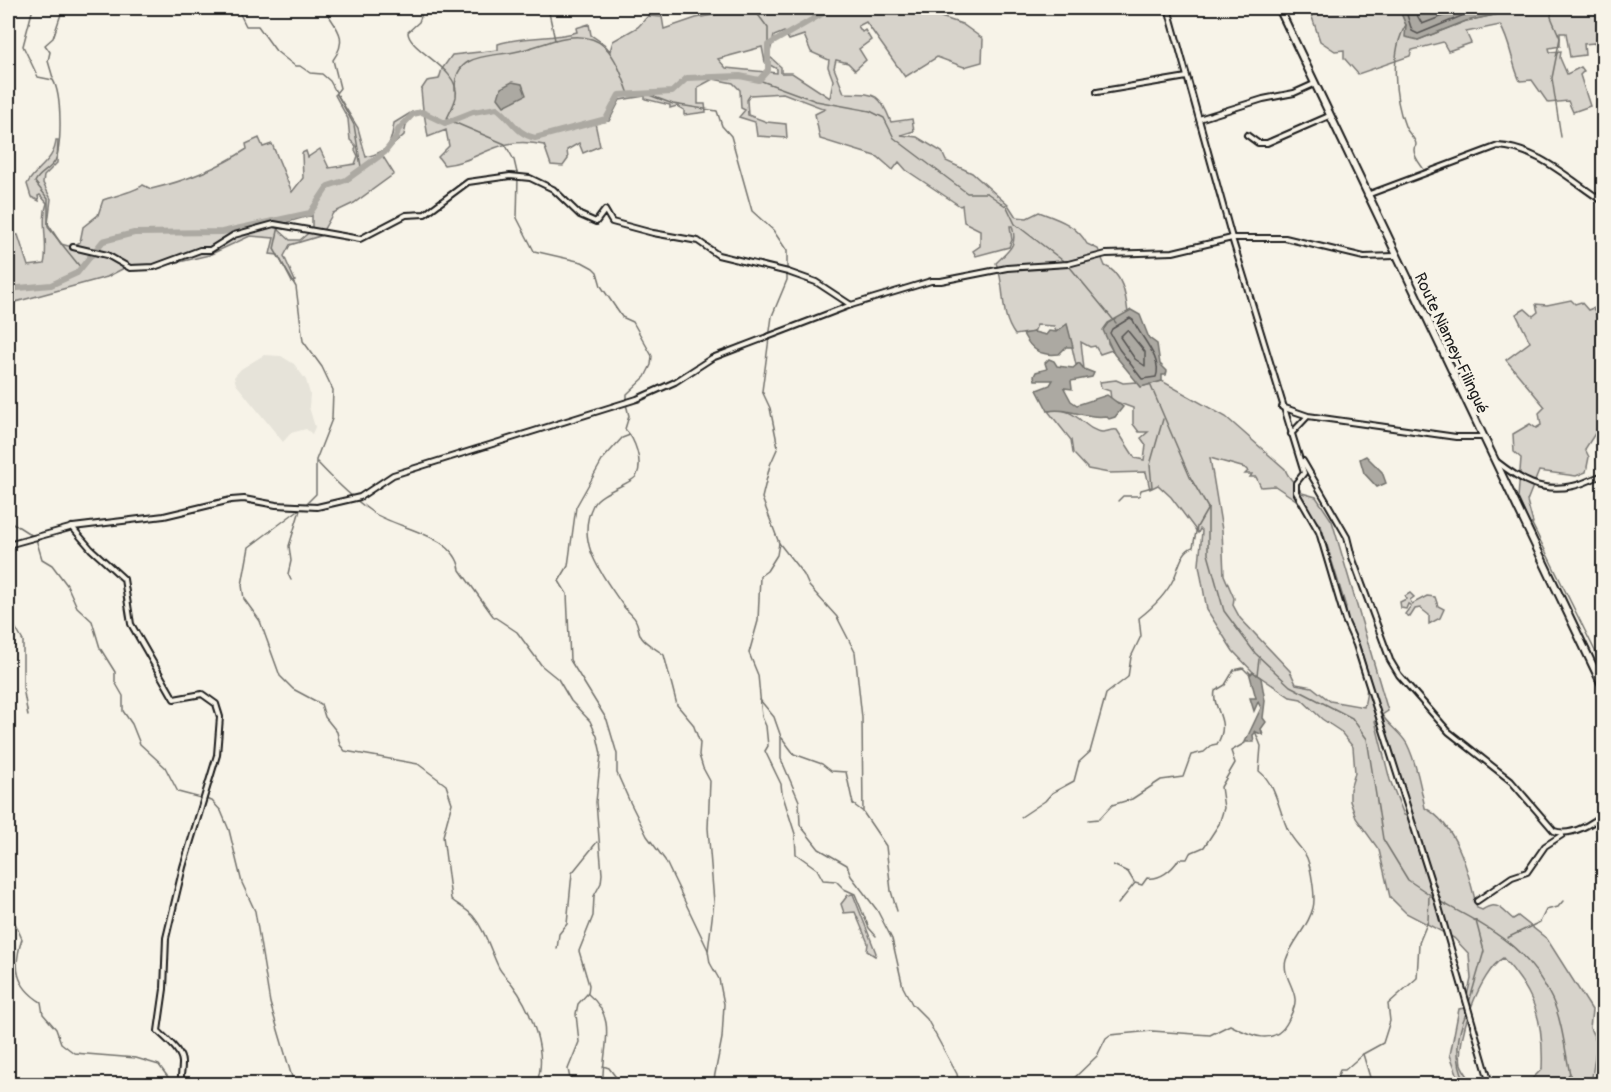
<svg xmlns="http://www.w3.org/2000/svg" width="1611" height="1092" viewBox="0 0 1611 1092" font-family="Pangolin,sans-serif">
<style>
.built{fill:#e6e3d9}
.green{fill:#d7d3cb;stroke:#7a7874;stroke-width:1.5;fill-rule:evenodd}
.water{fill:#aca9a2;stroke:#72716c;stroke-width:1.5}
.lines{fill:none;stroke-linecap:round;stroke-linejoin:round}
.shore{stroke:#565452;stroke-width:1.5}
.stream{stroke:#72716c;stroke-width:1.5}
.river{stroke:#aca9a2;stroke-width:6}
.street-casing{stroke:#1c1c1c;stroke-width:8}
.primary-casing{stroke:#1c1c1c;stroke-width:10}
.street{stroke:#f7f3e8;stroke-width:4}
.primary{stroke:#f7f3e8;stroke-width:6}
.labels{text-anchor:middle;stroke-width:6;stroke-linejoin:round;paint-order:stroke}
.street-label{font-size:16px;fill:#1c1c1c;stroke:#f7f3e8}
</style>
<rect width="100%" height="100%" fill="#f7f3e8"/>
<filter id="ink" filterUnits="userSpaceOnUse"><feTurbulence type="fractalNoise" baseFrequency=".0167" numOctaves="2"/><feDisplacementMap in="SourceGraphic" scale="12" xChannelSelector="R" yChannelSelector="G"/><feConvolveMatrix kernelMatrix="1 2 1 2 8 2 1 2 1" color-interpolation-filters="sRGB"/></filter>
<g filter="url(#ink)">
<path class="built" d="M264,355L281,356L294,364L306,380L310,394L309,407L315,427L312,434L306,429L291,433L283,442L236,384L234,377L241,369Z"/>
<g class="green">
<path d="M752,8H931L941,17L962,24L983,39L982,62L964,67L937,57L905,77L866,22L858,26L862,32L865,30L871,40L859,49L866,60L855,70L848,63L836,60L834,68L844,93C874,94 879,91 891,122L912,119L914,131L901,135L917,137L942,152L946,161L972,173L1009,206L1016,217L1027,218L1039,212C1058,219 1077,225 1087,244L1098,249L1105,266C1122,272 1126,296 1128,313L1108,324V343L1112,350L1100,354L1095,346L1090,347L1081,342L1084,369L1079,363L1076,365L1067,325L1056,332L1054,326L1037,325L1034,332L1015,335C998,311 1007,289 996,263C1009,250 1018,246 1012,226H1010L1012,240L1009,247L976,256L973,251L980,246V230L964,222L962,205L960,206L906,170L899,162L893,170L878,157L820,139L815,114L825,109L783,93L750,95L747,100L748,115L767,122L786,124L787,138L757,136L755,122L739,117L745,110L741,108L740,90L733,83L713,79L698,87V104H705L706,112L684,115V110L677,106L670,108V105L645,99V96L620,100L609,121L595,123L600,146L583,153L579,143L567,150L568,159L563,166L551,165L544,145C496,134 481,162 444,165L438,157L449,146L446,130L428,137L424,113L415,115L407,121L404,135L382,155L394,174L354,203L333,213L320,236L290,245L284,256L295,281L292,282L278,255L270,254L274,238L250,236L209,255L171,264L128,266L107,277L8,304V234L18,235L28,266L44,264C49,244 40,222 47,203L40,195L38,196L39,201L31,197L27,184C36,168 55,160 56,140H58L57,163L44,176L43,183L51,199L48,224L61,244L72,247L80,242L83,227L98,215L103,200C113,196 137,191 143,185L151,189C185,181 218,168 247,149L246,144L259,138L263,147L272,144L292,192L303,178L302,153L306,151L308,157L320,149L329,168L355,164L358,156L355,150L356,146L350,140L348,119L335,95L337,94L358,128L366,157C390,151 391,144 394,123L412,112L423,110L421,90L427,81L439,79L442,69L452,55L498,50V44C524,35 552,40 577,32L576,28L589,24L591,35L604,44L610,51L613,41L638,27L648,16L662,17L664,29L696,18ZM784,32L789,40L804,35L811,52L829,60L828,67L833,80L830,98L792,73H781V67L769,56L774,36ZM762,47L765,62L777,69V73L726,68L718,59ZM312,215V230L300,240H290L279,230L281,224Z"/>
<path d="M1309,8H1399L1406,25L1418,40L1466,21L1527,8H1603V53H1601L1594,43L1584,44L1585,55L1570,57L1566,33H1560V46L1549,48L1550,52L1561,51L1560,58L1567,74L1581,67L1584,71L1580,75L1590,106L1573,112L1568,101L1548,103L1532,80L1520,81C1511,62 1511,43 1500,25L1466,32L1471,43L1448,51L1443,42L1412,50L1410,56L1358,74L1344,58V50L1335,51L1320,41Z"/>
<path d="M1571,300L1575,304L1581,302L1588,310L1593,308L1603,325V421L1585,449L1589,457L1586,472L1576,476L1539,471L1527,501L1533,523L1530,525L1518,498L1521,458L1514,452L1513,434L1530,424L1536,428L1541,425L1539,413L1545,407L1506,360L1530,342L1516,314L1525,309L1533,316L1538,312L1536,304L1547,305Z"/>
<path d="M1116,380L1123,383L1137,382L1141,387L1162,381L1226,417L1285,469C1288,479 1297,484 1302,493L1316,497L1332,521L1388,711L1382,715C1389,726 1401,733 1407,744C1416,762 1421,788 1425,808C1458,825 1469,875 1477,908L1482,910C1498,900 1502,910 1513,919L1518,916L1547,939L1592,1010L1590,1028L1597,1043L1591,1084H1527L1542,1069C1544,1021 1535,993 1503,958C1480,972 1456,1038 1461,1064C1463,1071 1470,1078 1473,1084H1461L1450,1055L1459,1009L1464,1008L1471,979L1469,954L1454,938L1406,913L1390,897L1379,850L1356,818L1350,801V789L1355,773L1353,747L1340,731L1322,719L1301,699L1290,697L1253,672L1233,651L1207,610L1199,565L1202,531L1200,529L1198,533L1171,497L1158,485L1150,489L1146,472L1109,473L1088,469L1073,453L1071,440L1048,411C1078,405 1082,430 1102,432C1107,432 1111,429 1117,430L1135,458L1144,460L1146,445L1141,438L1148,432H1139L1133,424V408L1111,400L1110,391L1101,388L1100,382ZM1210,458L1245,468L1248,471L1245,474H1252L1250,477H1256L1261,487L1275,486L1296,500L1321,526L1346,607C1344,620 1353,631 1358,642C1367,664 1370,684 1364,707L1330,701L1312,687L1296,684L1290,671L1240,618L1233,605L1234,598L1224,575L1222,530ZM1380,715L1410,807L1411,815L1408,817L1404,815L1390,780L1375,721Z"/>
<path d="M1410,593L1414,597L1410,600L1412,604L1427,596L1435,597L1438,606L1444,609L1440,618L1429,624V615L1420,608L1415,609L1410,617L1405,614L1411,606L1408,604L1406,609L1401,608L1400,602L1406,599L1405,596Z"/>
<path d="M853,894L876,953L875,956L867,951L868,943L855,912L844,913L841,904L848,895Z"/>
</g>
<g class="water">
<path d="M1399,8H1527L1466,21L1418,40L1405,37L1406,25Z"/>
<path d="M512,82L522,84L526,95L504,106L498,98L501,88Z"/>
<path d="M1131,310L1140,315L1149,338L1157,344L1160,364L1167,371L1166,375H1162V381L1141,387L1114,354L1103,330L1108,323Z"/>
<path d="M1067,324L1073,347H1066L1059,354C1041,356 1032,351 1023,334L1034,332L1046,335L1049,331L1056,332Z"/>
<path d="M1049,359L1054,361L1057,366L1073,368L1079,363L1084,369L1094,373L1092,377L1071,381L1072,389L1064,388L1071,401L1077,405L1107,395L1123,407L1115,417L1109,419L1106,416C1085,419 1067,407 1048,411L1037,390L1050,385L1053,380H1035L1034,376L1036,372L1047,369L1045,363Z"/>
<path d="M1366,456L1382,472L1386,483L1377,487L1364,473L1360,459Z"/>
<path d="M1249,672L1251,674L1253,672L1261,678L1265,701L1263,718L1266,722L1261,729L1263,735L1256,732L1253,735L1254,742H1245L1261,708L1258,702L1254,711L1250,698H1256Z"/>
</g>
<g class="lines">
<g class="shore">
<path d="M1405,8L1412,31L1418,34L1464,15L1500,8"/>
<path d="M1413,8L1422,24L1464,8"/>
<path d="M1130,318L1133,320C1140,337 1163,358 1156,377L1142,379L1119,349L1110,333L1112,329Z"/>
<path d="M1127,330L1145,352V366L1135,359L1120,337Z"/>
</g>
<g class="stream">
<path d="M33,8L23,46L38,77L53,80C62,95 62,146 55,161C50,170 39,173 35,182L48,199V227L81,268"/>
<path d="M237,8L246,26H258L276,51L295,66H300L310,73L322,74L330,81L354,125L361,167"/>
<path d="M324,8C335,27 350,37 333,60L340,88L336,93"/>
<path d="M424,8L419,22L408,32C408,51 461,68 456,97C454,106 448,115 445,123"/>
<path d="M753,8L768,28V45"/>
<path d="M1552,8L1551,17L1560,38L1552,78L1561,137"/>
<path d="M1406,25C1390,50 1394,99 1405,126C1407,132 1412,135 1415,141C1418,148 1414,144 1414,150C1414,158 1421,165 1425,171"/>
<path d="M555,40C604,27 614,53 629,94"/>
<path d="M53,78L48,61L50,52L45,45L53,38L63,8"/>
<path d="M759,80L816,101L870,111L884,118L894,138L967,193H987L1007,207L1015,224L1066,263"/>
<path d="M455,90C454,53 488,57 514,52C528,49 542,44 555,40L548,8"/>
<path d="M641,92L673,104L717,111L722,126L731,136L752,211L773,230L787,251V269"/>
<path d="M451,121L505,144L514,160L518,177L517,218L534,251L582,262L593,268L597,272L601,286L622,317L633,322L652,356L651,365L645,377L627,394V400"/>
<path d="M280,222L274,249L296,287L303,341L322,367L333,390L332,419L316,460V494L305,505"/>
<path d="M1069,266L1116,323"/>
<path d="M787,274V280L772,316L762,391L770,408L778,447L770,465L762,498L779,543L777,555L767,571L760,576L758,621L749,653L758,675L762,717L766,726L768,746L765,751L781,784L782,793L795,834L796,854L817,869L823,880L836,881L844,889L855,894L869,928L876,936"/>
<path d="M1150,384L1190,477L1208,508V554L1224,611L1255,653L1290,686L1352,718L1367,739L1383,839L1408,880L1435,898"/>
<path d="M626,404L629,416L625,429C635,439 643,462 637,475C633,484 600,491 593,505C574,543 604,577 624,607C628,612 634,616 636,621C639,627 638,633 642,638C647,645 657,649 664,655L677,705L693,724L700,743L699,755L703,768L710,781L708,828L714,902L708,951L710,963L719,979L724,1004L722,1038L713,1084"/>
<path d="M630,435L622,438L603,459L576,507L568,566L559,581L567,594L570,660L607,720L617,754V773L629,800L647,836L665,860L708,950"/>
<path d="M317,462C333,479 352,498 372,512C397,529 455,534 460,570L493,616L517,632L542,666L558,679L571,701L590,721L597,736L601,754L596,802L602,874L601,883L594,896L593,916L579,951L589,985L588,993L578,1004L576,1014L579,1042L568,1069L571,1084"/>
<path d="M1118,501L1123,496H1139L1141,490L1152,487L1150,465L1163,419"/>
<path d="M301,508L249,547L242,585L244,599L260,621L280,676L293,689L321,704L325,717L337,732L340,745L345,751L418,764L446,785L452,803L443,836L451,899C457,905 467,909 473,916C485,930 490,949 498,966C501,973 507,978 512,984C531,1009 549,1055 536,1084"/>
<path d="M8,520L33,536"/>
<path d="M1532,524L1604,669"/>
<path d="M36,539L42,559L52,565L67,585L77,607L92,621L100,648L115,672V682L123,696V711L132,724L140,744L165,767L178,792L212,801L221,811L229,830L242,883L255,911L270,1003L294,1084"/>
<path d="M779,543L804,575L809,586L837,617L855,652L862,718L863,812L886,846L891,891L897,911"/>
<path d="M291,580L288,574L291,561L289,546L300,510"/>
<path d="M8,615L23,641V687L28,716"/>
<path d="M1257,675L1259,659"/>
<path d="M760,700L774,717L781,737V759L799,801L800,825L819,849L847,865L851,876L877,910L892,939L903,987L912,1004L927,1019L957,1074L959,1084"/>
<path d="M782,738L794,754L822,764L831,771L846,772L853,804L862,811"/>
<path d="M1021,817L1045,801L1052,793L1074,781L1079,762L1090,752L1106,694L1128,677L1131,657L1141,636L1139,618C1152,608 1167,593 1174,578C1179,568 1181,551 1193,547L1197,527L1208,508"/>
<path d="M1089,820L1099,819L1112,805L1132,799L1161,780L1183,777L1191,755L1204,752L1212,745L1217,744C1232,721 1211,708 1215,691L1225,685L1234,670L1243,668L1248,673"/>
<path d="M1113,865L1128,872L1134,882"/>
<path d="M1439,901C1487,927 1527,945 1552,999C1563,1022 1566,1059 1572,1084"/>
<path d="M1118,904L1135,883L1142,885L1147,878C1160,880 1172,870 1179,859H1187L1190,853L1204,847L1219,824L1224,808L1221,787L1235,763L1231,751L1245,743"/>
<path d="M8,907L22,939C13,966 15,986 41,1002L43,1014L56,1029L61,1043L74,1053L136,1058L159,1065L173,1084"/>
<path d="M1507,938L1540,922L1546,910L1558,907L1563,901"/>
<path d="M557,949L559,934L567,924L572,873L597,842"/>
<path d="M588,994C620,1020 601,1049 603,1084"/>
<path d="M1468,1006L1484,951L1476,921"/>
<path d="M1363,1054L1372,1084"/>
<path d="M8,1064L18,1084"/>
<path d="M603,1066L609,1068L621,1084"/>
<path d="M1068,1084L1097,1056L1106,1038L1110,1035L1152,1031L1210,1035L1230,1025C1251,1036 1275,1047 1288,1021C1291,1014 1296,1007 1295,999C1294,986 1282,974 1286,960C1292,941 1308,928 1313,908C1316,898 1311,868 1307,858C1303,849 1293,841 1289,832C1279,813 1277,785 1259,771L1261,746L1255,731"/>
<path d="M1312,1084L1317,1080L1337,1078L1340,1070H1345L1363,1054L1383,1043L1390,1021L1388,1004L1417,978L1419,943L1428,921L1429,896"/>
<path d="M1466,1084C1454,1059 1456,1037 1467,1011"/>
<path d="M1562,1084L1570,1073"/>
</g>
<path class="river" d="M8,289L51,285L77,273L103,241L134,233L222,232L310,213L328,186L346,180L385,152L396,138L398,130L413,114L422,112L445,123L473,112L497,108C512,119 516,134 535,138L606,119L619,95L672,92L687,78L740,76L759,80L768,70V45L827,11L845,8"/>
<g class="street-casing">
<g id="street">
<path d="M1168,8L1232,238L1304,473L1296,483V492L1319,532L1345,620L1356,645L1437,900L1490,1084"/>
<path d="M1097,92L1187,77"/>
<path d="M1199,119L1263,99L1294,93L1314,84"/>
<path d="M1247,135L1258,143H1267L1329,116"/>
<path d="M1367,195L1498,146C1538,148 1571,181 1604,202"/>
<path d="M73,247L107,255L130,268L154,267L200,250H210L234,235L274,224L360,239L406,215L425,214L468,182L510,176L530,178L553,189L580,215L596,222L605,210L612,222L653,233L698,241L718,255L788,272L816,282L851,305L931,281H941L1007,268L1068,264L1106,254L1173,252L1232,238H1285L1364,257L1395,256"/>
<path d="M1282,407L1308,416L1456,437H1481"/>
<path d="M1291,434L1307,417"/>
<path d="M1303,461L1347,537L1352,557L1390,660L1399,675L1449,732L1511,781L1554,831C1571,837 1590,825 1604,814"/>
<path d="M1496,461C1520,480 1541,493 1573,486C1584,484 1593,478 1604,475"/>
<path d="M72,527L91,549L124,579L131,624L174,699L202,694L216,704L220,717L217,755L183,867L166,938L164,989L158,1031C166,1039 183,1052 182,1064C182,1071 180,1077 181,1084"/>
<path d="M8,545L73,527L164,516L231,500L244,499L276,505L317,507L360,497L393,475L637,399L675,382L712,358L851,305"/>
<path d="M1477,901L1512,877L1527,872L1545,846L1562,835"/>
</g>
</g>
<g class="primary-casing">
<path id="primary" d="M1279,8L1604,689"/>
</g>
<use href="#street" class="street"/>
<use href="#primary" class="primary"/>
</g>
</g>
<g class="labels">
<g class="street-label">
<text transform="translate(1452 343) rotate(65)" y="6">Route Niamey-Filingué</text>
</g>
</g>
<rect width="1611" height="1092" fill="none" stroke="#f7f3e8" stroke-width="30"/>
<rect x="15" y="15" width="1581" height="1062" fill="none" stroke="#1c1c1c" stroke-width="2" filter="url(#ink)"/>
</svg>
